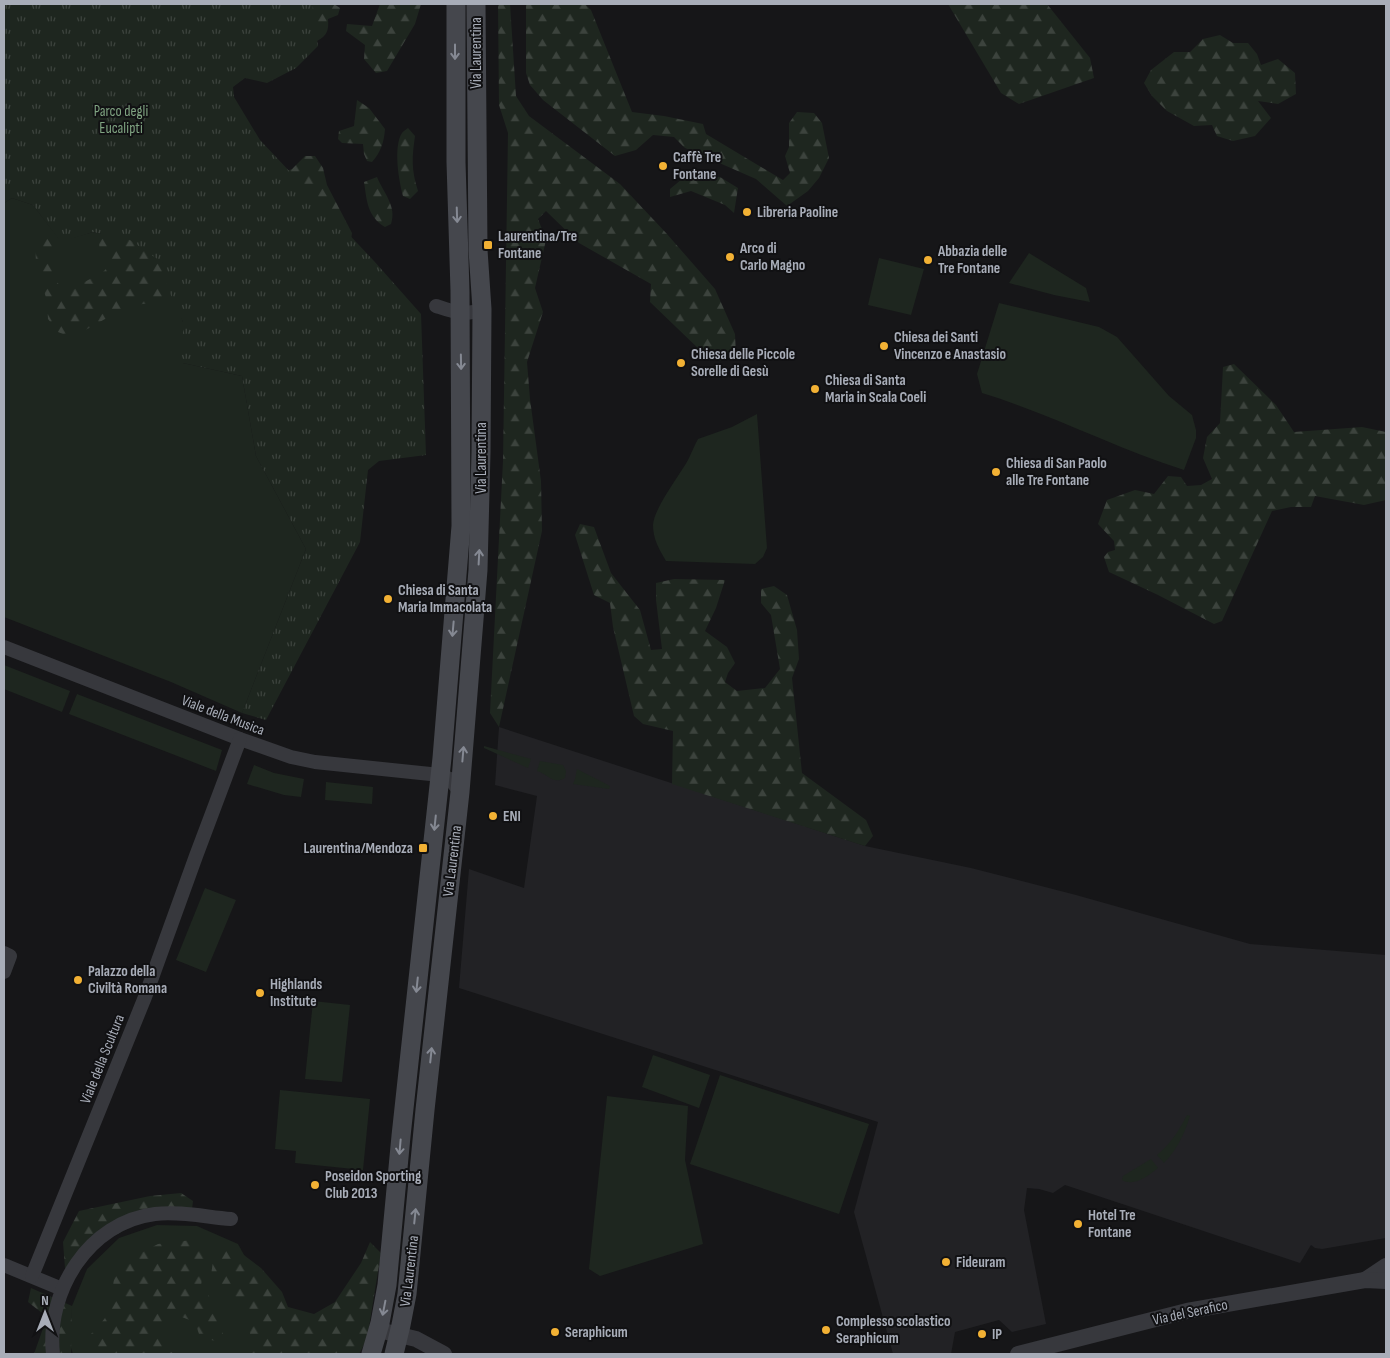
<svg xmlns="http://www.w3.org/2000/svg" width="1390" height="1358" viewBox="0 0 1390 1358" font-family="'Sofia Sans Condensed',sans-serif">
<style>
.built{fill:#222225}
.green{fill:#1e261f}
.forest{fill:url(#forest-firs)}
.park{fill:url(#park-tufts)}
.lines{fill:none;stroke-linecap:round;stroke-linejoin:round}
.minor{stroke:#37383d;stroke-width:14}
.tertiary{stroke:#37383d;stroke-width:16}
.secondary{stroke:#45474d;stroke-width:19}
.oneway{stroke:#858993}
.poi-dot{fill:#f2b134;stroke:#111113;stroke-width:2}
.labels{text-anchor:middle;stroke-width:4;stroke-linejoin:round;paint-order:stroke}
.street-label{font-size:15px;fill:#a8adb8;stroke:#111113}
.park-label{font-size:15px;fill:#7fa381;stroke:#111113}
.poi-label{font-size:15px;font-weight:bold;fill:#a8adb8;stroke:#111113;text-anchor:start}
</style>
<defs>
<pattern id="forest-firs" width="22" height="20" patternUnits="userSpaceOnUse" patternTransform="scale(1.25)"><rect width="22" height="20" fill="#1e261f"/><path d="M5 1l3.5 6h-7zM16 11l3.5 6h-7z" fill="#3c433d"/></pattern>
<pattern id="park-tufts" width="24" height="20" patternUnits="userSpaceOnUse" patternTransform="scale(1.25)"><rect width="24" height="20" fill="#1e261f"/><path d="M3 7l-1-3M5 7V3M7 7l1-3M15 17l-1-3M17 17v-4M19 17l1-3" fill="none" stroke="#3c433d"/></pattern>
</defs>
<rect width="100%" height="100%" fill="#161618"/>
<path class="built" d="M499,727L865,846L971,868L1076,895L1250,944L1386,955V1238L1322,1249L1315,1248L1311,1245L1300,1263L1065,1185L1053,1193L1039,1189L1027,1188L1024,1210L1046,1324L1012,1332L999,1320L955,1332L951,1354H893L854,1212L878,1122L459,988L469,869L524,888L537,796L495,785Z"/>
<g class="green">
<path d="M12,198L33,205L61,241L93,232L130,240L163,263L183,322V363L242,376L256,456L306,549L242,713L171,682L4,617V203Z"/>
<path d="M1029,253L1086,288L1090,302L1054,295L1009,283Z"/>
<path d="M879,258L924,269L911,315L868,305Z"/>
<path d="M999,303L1099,327L1117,337L1169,396L1192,415L1196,430V438L1184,470C1115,448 1051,414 982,393L977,374Z"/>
<path d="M757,414L767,548L763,557L755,564L666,561C659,549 653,539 653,525C654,508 679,476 688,460C691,454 694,446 698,439L732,427Z"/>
<path d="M4,665L70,691L62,712L4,689Z"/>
<path d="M77,694L222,750L216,771L69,714Z"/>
<path d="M484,746L531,759L528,768L484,748Z"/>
<path d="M540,761L563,765L566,771L565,778C553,785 548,774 537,771Z"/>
<path d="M254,765L274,773L304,779L301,797L284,795L247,784Z"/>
<path d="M577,769L610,786L609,789L573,784L575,779Z"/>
<path d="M326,782L373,787L372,804L325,800Z"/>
<path d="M205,888L236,900L206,972L176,960Z"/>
<path d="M313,1001L350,1005L342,1082L305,1079Z"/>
<path d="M653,1055L710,1075L699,1108L642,1087Z"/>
<path d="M720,1075L869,1124L839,1214L690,1164Z"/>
<path d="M280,1090L370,1099L363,1170L295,1163L296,1151L275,1149Z"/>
<path d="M607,1096L688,1106L685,1160L703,1244L600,1276L589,1269Z"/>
<path d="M1187,1115L1190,1116L1189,1119C1184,1135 1176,1151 1164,1163L1157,1155C1171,1143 1179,1131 1187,1115Z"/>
<path d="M1151,1159L1158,1168C1148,1176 1134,1187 1122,1180L1123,1176Z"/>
<path d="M157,1225L197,1226L238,1244L278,1316L264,1354H73L70,1345L72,1306L87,1269L119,1238Z"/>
</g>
<g class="forest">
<path d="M268,4H334L340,8L338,15L328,19C329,30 327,36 317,41Z"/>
<path d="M380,4H421L415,24L387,71L376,73L364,59L365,45L346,31L347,24L372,26Z"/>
<path d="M498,4H510L516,96L529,116L620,184L667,234L715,289L735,334L736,356L720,361L702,352L650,302L651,284L579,243L546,211L538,219L546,240L535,288L543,312L527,362L530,399L541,481L542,531L499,727L490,713L503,461L508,133L499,105Z"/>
<path d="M526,4H585L591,10L632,112L664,116L703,124L706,134L783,180L790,173L785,156L789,147V123L797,112L814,113L822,123L829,158L819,178L808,191L787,206L756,179L685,148L674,137L653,135L636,150L615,156L543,100L530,85L526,73Z"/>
<path d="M948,4H1047L1090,58L1094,78L1019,104L1001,93Z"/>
<path d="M1220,35L1233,43H1248L1257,54L1261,65L1278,59L1295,73L1296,94L1278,104L1258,101L1271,118L1255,136L1233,141L1217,136L1212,125L1194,126L1167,111L1152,96L1144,83L1151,70L1174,52H1190L1203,39Z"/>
<path d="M357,100L369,108L385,129C384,142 381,152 372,162L367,161L364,154L363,144L342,143L338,139L339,131L354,126Z"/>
<path d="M408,128L415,136C412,157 411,169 418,191L410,199L403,196C399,181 393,147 402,133C403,131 406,130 408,128Z"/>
<path d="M305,156H315L323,168L327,185L352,233L350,250L286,171L292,169Z"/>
<path d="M688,174L720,177L738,188L734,213L725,205L691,191L670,197V189Z"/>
<path d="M377,177C384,194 397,206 391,224L385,227C367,216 367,201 364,182Z"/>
<path d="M131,216L187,298L128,306L82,332L63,334L58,332L48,319L47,301L36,264L35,238L46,237C56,248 58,260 51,274C63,297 78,285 94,277C100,273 104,273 107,267C102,257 94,240 103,230C107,225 125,219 131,216Z"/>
<path d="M1234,364L1276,405L1294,432L1362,427L1386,432V500L1364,505L1315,496L1311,507H1291L1272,511L1222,621L1214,624L1158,595L1109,572L1104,557L1108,552L1115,550L1114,541L1098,524L1107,500L1135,490L1154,494L1168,476L1181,477L1187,486L1201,485L1212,479L1203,458L1207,437L1220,423L1223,367Z"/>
<path d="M580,524L594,527L611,573L640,610L651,650L662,649L656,600V583L674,579L725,580L716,608L705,631L727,647L735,663L728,673L725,682L737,691L765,688L780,669L771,615L761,603V589L774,586L787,595L797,630L799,659L792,678L802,773L866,820L873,836L865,846L672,784L673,731L643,724L634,716L613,627L610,603L594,595L575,535Z"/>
<path d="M181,1193L193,1201L191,1217L153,1215L95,1246L80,1270L65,1268L63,1242L79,1211L150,1196Z"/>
<path d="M192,1240L206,1248L201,1286L209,1296L223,1334L219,1342L200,1337L195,1322L179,1316L165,1318L159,1331L168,1351L178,1354H93L88,1337C94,1331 100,1325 105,1318C114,1304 112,1282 116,1266L158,1244Z"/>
<path d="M370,1242L381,1253L367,1339L359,1354H247L251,1345L249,1322L211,1276L214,1253L232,1246L261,1268L282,1292L288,1307L314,1314L335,1302L361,1263Z"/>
<path d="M31,1288L72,1306L71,1354H34L47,1317L28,1302Z"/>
</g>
<path class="park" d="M4,4H312L318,46L296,68L267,83L245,78L233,87L234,97L260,140L374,261L421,314L426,455L379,461L368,470L360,542L266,720L242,713L306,549L256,456L242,376L183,363L173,352L183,338V322L168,289L163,263L130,240L93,232L61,242L33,205L12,198L4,203Z"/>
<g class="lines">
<g class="minor">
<path d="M436,306C451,311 465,317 482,309"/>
<path d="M4,647L240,739L291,757L315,762L440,775L450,779L460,792"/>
<path d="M4,953L10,956L4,972"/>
<path d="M4,1265L62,1289"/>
<path d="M32,1276L145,997L196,856L240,739"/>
<path d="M53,1354C46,1291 89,1222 155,1214C180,1211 206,1217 231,1219"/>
</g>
<g class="tertiary">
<path d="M1365,1280L1386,1266"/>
<path d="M379,1330L416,1339L444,1354"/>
<path d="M1018,1354L1187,1311L1365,1280L1386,1281"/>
</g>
<g class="secondary">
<path d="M371,1354L380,1323L387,1285L401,1136L442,758L461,526L460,291L456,162V4"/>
<path d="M394,1354L401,1325L407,1294L425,1110L460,792L478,570L481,452L482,309L478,250L476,4"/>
</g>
</g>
<defs><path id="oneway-shaft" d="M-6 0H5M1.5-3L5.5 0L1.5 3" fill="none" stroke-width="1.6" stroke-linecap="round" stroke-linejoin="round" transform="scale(1.25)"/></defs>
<g class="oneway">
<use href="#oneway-shaft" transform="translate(455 52) rotate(90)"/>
<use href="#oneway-shaft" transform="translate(457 215) rotate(88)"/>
<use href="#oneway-shaft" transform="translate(461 362) rotate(89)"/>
<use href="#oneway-shaft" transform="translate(479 557) rotate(-87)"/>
<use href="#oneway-shaft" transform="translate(453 629) rotate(95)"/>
<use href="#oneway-shaft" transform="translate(463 754) rotate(-85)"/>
<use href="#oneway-shaft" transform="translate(435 823) rotate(96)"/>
<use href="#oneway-shaft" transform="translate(417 985) rotate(96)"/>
<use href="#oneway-shaft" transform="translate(431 1055) rotate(-84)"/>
<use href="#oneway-shaft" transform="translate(400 1147) rotate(95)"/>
<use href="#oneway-shaft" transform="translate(415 1216) rotate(-84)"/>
<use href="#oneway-shaft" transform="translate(384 1308) rotate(101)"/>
</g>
<g class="poi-dot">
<circle cx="663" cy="166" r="5"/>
<circle cx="747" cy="212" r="5"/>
<rect x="483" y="240" width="10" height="10" rx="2.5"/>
<circle cx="730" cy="257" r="5"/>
<circle cx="928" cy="260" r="5"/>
<circle cx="884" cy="346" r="5"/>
<circle cx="681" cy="363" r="5"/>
<circle cx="815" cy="389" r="5"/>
<circle cx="996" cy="472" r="5"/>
<circle cx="388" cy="599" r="5"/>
<circle cx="493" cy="816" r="5"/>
<rect x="418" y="843" width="10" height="10" rx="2.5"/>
<circle cx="78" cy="980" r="5"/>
<circle cx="260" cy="993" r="5"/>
<circle cx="315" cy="1185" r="5"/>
<circle cx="1078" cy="1224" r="5"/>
<circle cx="946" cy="1262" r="5"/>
<circle cx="826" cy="1330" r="5"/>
<circle cx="555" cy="1332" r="5"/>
<circle cx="982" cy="1334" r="5"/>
</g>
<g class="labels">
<g class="street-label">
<text transform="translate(476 53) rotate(-90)" y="5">Via Laurentina</text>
<text transform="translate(481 458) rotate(-90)" y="5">Via Laurentina</text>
<text transform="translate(223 715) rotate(21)" y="5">Viale della Musica</text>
<text transform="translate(452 861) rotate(-83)" y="5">Via Laurentina</text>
<text transform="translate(102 1059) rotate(-68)" y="5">Viale della Scultura</text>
<text transform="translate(409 1271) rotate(-83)" y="5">Via Laurentina</text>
<text transform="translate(1190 1312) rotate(-12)" y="5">Via del Serafico</text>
</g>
<g class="park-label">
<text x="121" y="116">Parco degli<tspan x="121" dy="17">Eucalipti</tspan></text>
</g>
<g class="poi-label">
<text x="673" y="162">Caffè Tre<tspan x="673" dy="17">Fontane</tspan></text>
<text x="757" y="217">Libreria Paoline</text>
<text x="498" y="241">Laurentina/Tre<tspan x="498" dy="17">Fontane</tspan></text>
<text x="740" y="253">Arco di<tspan x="740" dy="17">Carlo Magno</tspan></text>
<text x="938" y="256">Abbazia delle<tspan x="938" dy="17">Tre Fontane</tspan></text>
<text x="894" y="342">Chiesa dei Santi<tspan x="894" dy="17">Vincenzo e Anastasio</tspan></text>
<text x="691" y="359">Chiesa delle Piccole<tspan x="691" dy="17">Sorelle di Gesù</tspan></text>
<text x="825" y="385">Chiesa di Santa<tspan x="825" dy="17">Maria in Scala Coeli</tspan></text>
<text x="1006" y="468">Chiesa di San Paolo<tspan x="1006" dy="17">alle Tre Fontane</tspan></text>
<text x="398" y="595">Chiesa di Santa<tspan x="398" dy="17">Maria Immacolata</tspan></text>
<text x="503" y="821">ENI</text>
<text x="413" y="853" text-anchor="end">Laurentina/Mendoza</text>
<text x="88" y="976">Palazzo della<tspan x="88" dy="17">Civiltà Romana</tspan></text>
<text x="270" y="989">Highlands<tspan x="270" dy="17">Institute</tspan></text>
<text x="325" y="1181">Poseidon Sporting<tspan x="325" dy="17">Club 2013</tspan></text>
<text x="1088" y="1220">Hotel Tre<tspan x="1088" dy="17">Fontane</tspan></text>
<text x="956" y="1267">Fideuram</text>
<text x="836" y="1326">Complesso scolastico<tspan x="836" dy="17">Seraphicum</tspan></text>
<text x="565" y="1337">Seraphicum</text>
<text x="992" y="1339">IP</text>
</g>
</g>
<rect width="1390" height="1358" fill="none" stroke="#a8adb8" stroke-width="10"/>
<g transform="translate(45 1313)" stroke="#111113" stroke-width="4" paint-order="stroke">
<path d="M0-4L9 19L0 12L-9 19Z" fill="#a8adb8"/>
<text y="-8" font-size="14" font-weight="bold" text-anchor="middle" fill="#a8adb8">N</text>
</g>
</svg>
